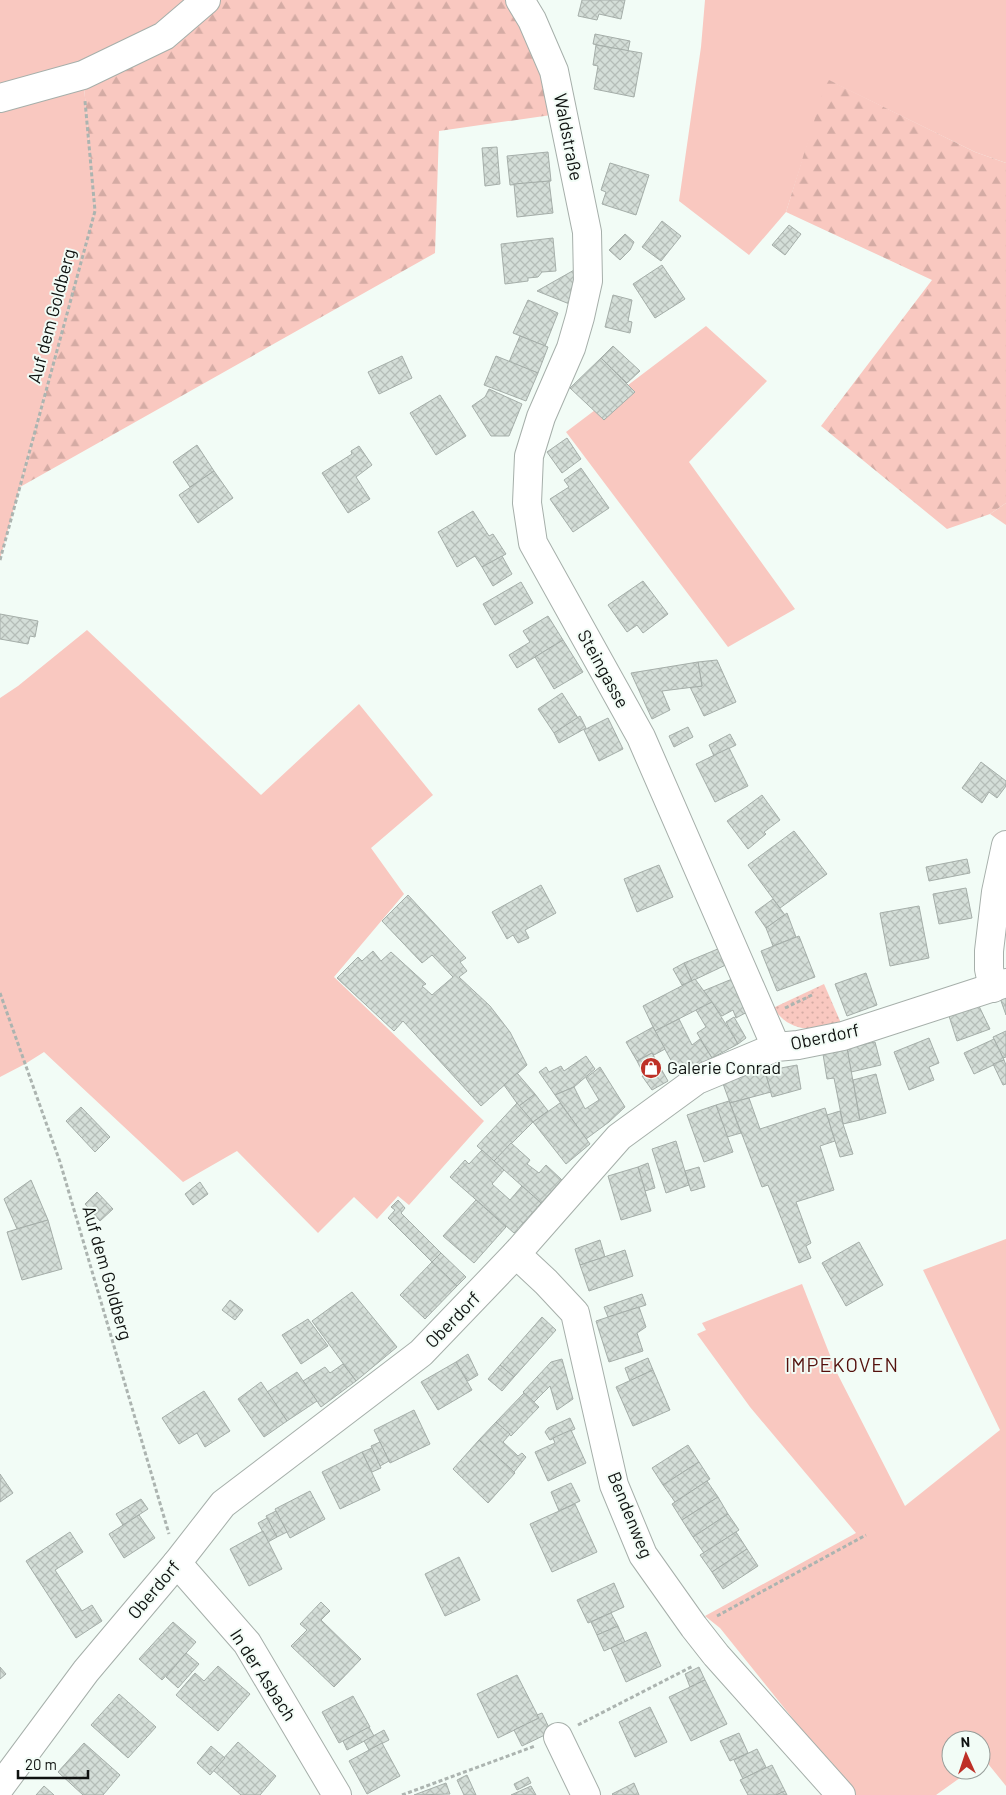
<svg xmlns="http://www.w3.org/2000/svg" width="1006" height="1795" viewBox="0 0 1006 1795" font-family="Barlow,sans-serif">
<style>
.green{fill:#f9c8c0}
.forest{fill:url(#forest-firs)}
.park{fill:url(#park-dots)}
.building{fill:url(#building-cross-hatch);stroke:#a5aea9}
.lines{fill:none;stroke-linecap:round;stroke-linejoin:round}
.minor-casing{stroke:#a6afaa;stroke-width:30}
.path{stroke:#acb4b0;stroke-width:3;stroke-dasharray:4 2.5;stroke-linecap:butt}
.minor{stroke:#fff;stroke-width:28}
.labels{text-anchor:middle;stroke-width:4;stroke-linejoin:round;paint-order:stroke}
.street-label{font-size:18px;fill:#0f1210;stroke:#f2fcf6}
.poi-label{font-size:18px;fill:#0f1210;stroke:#f2fcf6;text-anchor:start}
.quarter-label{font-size:20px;letter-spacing:1px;fill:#54100c;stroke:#f2fcf6}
</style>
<defs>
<pattern id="forest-firs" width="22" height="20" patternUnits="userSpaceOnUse" patternTransform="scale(1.25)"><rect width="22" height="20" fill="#f9c8c0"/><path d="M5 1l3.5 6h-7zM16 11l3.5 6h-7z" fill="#d4aba4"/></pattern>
<pattern id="park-dots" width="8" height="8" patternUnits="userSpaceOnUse" patternTransform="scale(1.25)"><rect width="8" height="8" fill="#f9c8c0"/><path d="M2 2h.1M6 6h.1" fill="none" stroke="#d4aba4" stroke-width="1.8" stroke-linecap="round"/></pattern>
<pattern id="building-cross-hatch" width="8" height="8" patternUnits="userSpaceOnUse" patternTransform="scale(1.25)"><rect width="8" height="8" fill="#d4ded8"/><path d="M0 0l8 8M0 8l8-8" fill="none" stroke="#b5bdb8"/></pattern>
</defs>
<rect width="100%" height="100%" fill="#f2fcf6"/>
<g class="green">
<path d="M0,0H198L83,75L95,211L0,559Z"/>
<path d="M705,0H1006V163L975,152L828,80L786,212L749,255L679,201L701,47Z"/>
<path d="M706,326L767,381L689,462L795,609L728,647L566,432Z"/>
<path d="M1006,503V525L990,514Z"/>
<path d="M87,630L261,795L359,704L433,795L371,848L404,894L334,977L484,1121L409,1205L398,1196L377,1219L354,1197L318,1233L237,1151L183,1182L44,1052L25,1064L0,1077V698L18,686Z"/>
<path d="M1006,1239V1786L985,1760L981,1762V1740H951V1770H971L936,1795H854L720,1628L705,1616L856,1533L750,1407L697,1334L706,1330L702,1323L802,1284L837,1373L905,1506L1000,1430L923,1270Z"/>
</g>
<g class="forest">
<path d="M219,0H519L558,114L439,131L435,253L20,487L95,211L83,75Z"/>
<path d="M827,79L975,152L1006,163V503L990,514L947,529L821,426L932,280L786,212Z"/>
</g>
<path class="park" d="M824,984L841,1023C813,1031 792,1034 773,1008Z"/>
<g class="building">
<path d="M582,0H625L621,19L599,14L597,20L578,16Z"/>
<path d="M595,34L630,41L628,51L593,44Z"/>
<path d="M596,45L642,53L634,97L594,89L598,66L593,65Z"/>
<path d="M497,147L500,184L485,186L482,148Z"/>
<path d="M548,152L551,181L510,185L507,156Z"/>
<path d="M610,163L649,175L636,215L602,204L606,192L601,190Z"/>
<path d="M549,181L553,213L517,217L514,184Z"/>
<path d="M662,221L681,236L661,261L642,247Z"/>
<path d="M789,225L801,234L785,255L772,245Z"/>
<path d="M625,234L634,242L630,250L620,260L609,250Z"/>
<path d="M553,238L556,271L542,272L538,277L528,278V281L505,284L501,244Z"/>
<path d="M662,265L685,299L655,318L633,284Z"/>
<path d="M576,269L572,305L537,291Z"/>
<path d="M613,295L632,300L628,321L632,322L630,333L605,327Z"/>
<path d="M528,300L558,313L545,346L513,333Z"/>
<path d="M520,336L548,347L538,373L509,362Z"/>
<path d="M613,346L640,371L627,383L601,358Z"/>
<path d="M402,356L412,378L379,394L368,372Z"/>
<path d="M496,356L538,373L526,401L484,385Z"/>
<path d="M601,358L635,392L604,420L570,388Z"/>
<path d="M489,389L522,404L509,436H491L472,406L485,397Z"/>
<path d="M440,395L466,436L436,455L410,413Z"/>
<path d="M567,438L581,459L562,473L547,452Z"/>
<path d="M197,445L214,471L190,487L173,462Z"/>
<path d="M359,446L372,465L356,477L370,499L348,513L322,473L352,454L351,451Z"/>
<path d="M581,468L609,508L573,532L550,499L569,487L564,480Z"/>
<path d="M214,471L233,498L198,523L179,495Z"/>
<path d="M473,511L489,536L493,534L506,554L482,567L475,556L457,567L438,532Z"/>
<path d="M502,556L512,574L493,586L482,567Z"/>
<path d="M643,581L668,614L643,633L637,625L627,632L608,605Z"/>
<path d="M521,582L533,603L495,625L483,604Z"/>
<path d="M0,614L38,621L35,637L30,636L28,644L0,639Z"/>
<path d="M548,616L563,640L517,668L509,655L530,642L523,631Z"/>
<path d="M563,640L583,672L554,689L535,657Z"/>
<path d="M717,660L736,702L704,716L690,687L702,686L698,662Z"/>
<path d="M698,662L702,686L662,691L670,710L652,719L631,673Z"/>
<path d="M562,693L578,718L554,733L538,709Z"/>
<path d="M580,716L586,728L559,743L554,733Z"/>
<path d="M608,718L623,749L599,761L584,730Z"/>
<path d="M688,727L693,737L674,747L669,736Z"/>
<path d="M730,734L736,745L714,756L709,745Z"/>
<path d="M729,748L748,786L715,802L696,764Z"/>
<path d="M981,762L1006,781V786L997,798L989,792L982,803L962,788Z"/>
<path d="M762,795L780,820L764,832L766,834L748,849L727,821Z"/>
<path d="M794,831L827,874L780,908L748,865Z"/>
<path d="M967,859L970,873L929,881L926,867Z"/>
<path d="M659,865L673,897L637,912L624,879Z"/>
<path d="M541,885L556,913L525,930L529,938L518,943L513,935L507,939L492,912Z"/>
<path d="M966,888L972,918L939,924L933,894Z"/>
<path d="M408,895L466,958L460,962L467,971L459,977L490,1006L510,1032L527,1065L481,1106L403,1021L394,1031L337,978L358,957L362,961L373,951L381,961L391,952L426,984L422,986L432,995L453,977L432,955L422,963L382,921Z"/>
<path d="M773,899L785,915L766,928L755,912Z"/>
<path d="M919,906L929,958L890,966L880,913Z"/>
<path d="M787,913L796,937L773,946L766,928Z"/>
<path d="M799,936L815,977L777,991L761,951Z"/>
<path d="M725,946L732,962L692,981L684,963Z"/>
<path d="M684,963L692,981L682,985L673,969Z"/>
<path d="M866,973L877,1005L847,1016L835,984Z"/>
<path d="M737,977L749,1011L736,1018L733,1010L722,1016L703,991Z"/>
<path d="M695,979L712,1002L655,1031L643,1006Z"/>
<path d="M1006,996V1015L1000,998Z"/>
<path d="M712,1002L738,1044L712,1058L697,1033L706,1027L696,1010Z"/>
<path d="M978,1004L990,1029L957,1041L949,1016Z"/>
<path d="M734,1017L746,1038L738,1044L726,1022Z"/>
<path d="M679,1019L692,1045L700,1039L712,1058L679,1075L655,1031Z"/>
<path d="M653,1027L665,1049L654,1055L652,1053L637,1061L626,1042Z"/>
<path d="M1006,1031V1057L1003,1058L993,1037Z"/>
<path d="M929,1038L939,1063L929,1067L934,1080L909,1090L894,1052Z"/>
<path d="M994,1039L1004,1060L974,1074L964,1053Z"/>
<path d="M875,1042L881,1065L851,1072L847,1048Z"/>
<path d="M847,1048L860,1120L843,1124L834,1078L827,1079L823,1054Z"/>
<path d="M652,1053L668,1081L652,1090L642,1076L644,1075L637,1061Z"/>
<path d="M586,1056L595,1069L574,1087L555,1095L539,1072L546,1067L549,1072L561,1066L564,1071Z"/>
<path d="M1004,1060L1006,1065V1084L1003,1085L993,1064Z"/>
<path d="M797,1065L801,1089L772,1097L765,1071Z"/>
<path d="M600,1067L625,1107L609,1122L586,1139L555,1095L574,1087L585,1109L599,1100L586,1078Z"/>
<path d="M764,1069L771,1092L730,1103L722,1081Z"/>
<path d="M517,1073L535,1094L519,1106L504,1085Z"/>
<path d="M876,1074L886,1113L860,1120L853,1080Z"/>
<path d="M535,1094L548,1111L533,1122L519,1106Z"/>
<path d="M749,1098L760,1129L825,1108L835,1141L820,1146L834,1190L796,1202L811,1243L806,1246L811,1258L799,1263L768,1185L762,1187L730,1103Z"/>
<path d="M729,1101L741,1133L727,1137L716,1105Z"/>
<path d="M517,1103L533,1122L494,1161L477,1146Z"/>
<path d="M560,1103L590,1144L566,1164L533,1122Z"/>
<path d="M716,1105L733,1152L704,1162L687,1115Z"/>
<path d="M81,1107L110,1137L95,1152L66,1121Z"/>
<path d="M840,1111L843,1124L853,1154L840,1157L827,1115Z"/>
<path d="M676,1141L689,1185L666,1193L652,1149Z"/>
<path d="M511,1143L530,1160L527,1164L539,1173L546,1165L562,1180L541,1203L494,1161Z"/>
<path d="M482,1150L504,1170L492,1184L510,1200L522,1186L541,1203L514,1233L450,1177L465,1160L469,1164Z"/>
<path d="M648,1163L655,1188L645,1191L638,1167Z"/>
<path d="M638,1167L651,1211L621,1220L608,1176Z"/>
<path d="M699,1167L705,1187L691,1191L685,1171Z"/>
<path d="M31,1180L48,1220L17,1229L4,1199Z"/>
<path d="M200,1182L208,1194L193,1205L185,1194Z"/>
<path d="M97,1192L113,1209L100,1221L85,1204Z"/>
<path d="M398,1200L405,1208L401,1213L441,1253L432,1262L388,1218L395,1210L391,1207Z"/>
<path d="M476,1200L506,1227L474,1263L443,1236Z"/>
<path d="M48,1220L62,1269L22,1280L7,1232Z"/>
<path d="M600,1240L605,1257L580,1265L575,1249Z"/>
<path d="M859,1242L883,1285L846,1306L822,1263Z"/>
<path d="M625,1250L633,1276L589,1291L580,1265Z"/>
<path d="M441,1253L466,1277L457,1286L432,1262Z"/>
<path d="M432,1262L457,1286L425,1319L400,1295Z"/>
<path d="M352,1292L397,1347L356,1381L312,1321Z"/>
<path d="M642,1294L646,1305L608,1317L604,1307Z"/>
<path d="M230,1300L243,1310L235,1320L222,1310Z"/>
<path d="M639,1307L646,1327L637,1333L643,1351L609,1362L596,1321Z"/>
<path d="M542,1317L556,1330L514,1377L500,1365Z"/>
<path d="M308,1319L328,1346L301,1364L282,1335Z"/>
<path d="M468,1354L478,1375L468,1381L456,1362Z"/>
<path d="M648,1358L653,1370L630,1381L625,1368Z"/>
<path d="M562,1359L573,1399L557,1410L550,1386L534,1402L523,1392L551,1362Z"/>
<path d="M456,1362L472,1390L438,1410L421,1382Z"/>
<path d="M343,1364L356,1381L321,1407L303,1381L325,1367L330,1373Z"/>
<path d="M500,1365L514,1377L502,1391L488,1379Z"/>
<path d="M653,1370L670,1410L633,1426L616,1387Z"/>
<path d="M297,1372L317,1401L287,1421L267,1392Z"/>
<path d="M261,1382L287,1421L264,1437L238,1399Z"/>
<path d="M204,1391L230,1431L205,1447L197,1433L179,1444L162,1418Z"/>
<path d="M524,1393L539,1407L511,1436L496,1422Z"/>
<path d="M414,1410L430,1444L390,1463L374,1430Z"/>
<path d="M570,1418L575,1429L550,1440L545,1432L548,1428Z"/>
<path d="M496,1422L510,1434L503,1442L518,1456L522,1453L526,1457L514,1472L479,1440Z"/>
<path d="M571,1430L586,1463L548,1481L535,1452L555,1443L553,1438Z"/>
<path d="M479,1440L515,1473L488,1503L453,1469Z"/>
<path d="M380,1442L389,1461L380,1466L371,1446Z"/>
<path d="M688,1445L699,1462L663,1485L652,1468Z"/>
<path d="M372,1448L381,1468L372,1472L362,1452Z"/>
<path d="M362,1452L380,1490L340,1509L322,1472Z"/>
<path d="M699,1462L710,1479L675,1502L663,1485Z"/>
<path d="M0,1474L13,1493L0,1502Z"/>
<path d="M707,1481L718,1497L682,1520L672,1504Z"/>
<path d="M571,1483L580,1501L559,1511L551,1492Z"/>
<path d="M310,1491L325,1519L290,1538L275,1509Z"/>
<path d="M718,1497L728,1514L693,1537L682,1520Z"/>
<path d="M141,1499L148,1509L123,1525L116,1514Z"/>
<path d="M575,1504L597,1552L552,1572L530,1524Z"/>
<path d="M276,1511L287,1532L277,1537L266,1516Z"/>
<path d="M728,1514L739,1530L704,1553L693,1537Z"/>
<path d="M139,1515L155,1538L124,1558L109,1534Z"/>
<path d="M267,1518L277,1537L268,1542L258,1523Z"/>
<path d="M263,1531L282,1569L249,1586L230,1549Z"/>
<path d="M70,1532L83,1552L55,1570L82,1611L92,1605L102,1621L76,1638L26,1561Z"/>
<path d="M736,1532L747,1549L712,1572L700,1555Z"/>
<path d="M747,1549L758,1566L723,1589L712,1572Z"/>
<path d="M459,1557L480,1600L445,1616L425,1574Z"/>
<path d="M614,1583L624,1607L588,1623L577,1600Z"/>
<path d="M321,1602L330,1611L321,1620L361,1659L334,1687L291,1646L307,1630L300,1624Z"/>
<path d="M611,1613L618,1626L597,1635L591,1622Z"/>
<path d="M173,1622L196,1642L162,1680L139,1659Z"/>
<path d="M618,1626L625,1642L604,1651L597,1635Z"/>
<path d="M646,1632L661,1666L626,1682L611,1648Z"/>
<path d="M186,1653L199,1664L178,1688L166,1677Z"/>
<path d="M218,1666L250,1694L218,1731L176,1695L195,1673L204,1681Z"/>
<path d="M0,1667L6,1674L0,1679Z"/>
<path d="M699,1667L705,1680L690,1687L685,1674Z"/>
<path d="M517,1675L539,1718L498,1738L477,1694Z"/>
<path d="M705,1680L727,1724L691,1741L669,1697Z"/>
<path d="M119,1694L156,1727L128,1758L91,1725Z"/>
<path d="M353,1696L370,1727L339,1743L322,1712Z"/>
<path d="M650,1707L667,1742L635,1757L619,1722Z"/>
<path d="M542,1713L551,1732L522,1746L514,1730L539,1718L537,1715Z"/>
<path d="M369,1727L374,1736L347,1750L343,1741Z"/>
<path d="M384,1730L389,1740L369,1750L364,1741Z"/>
<path d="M739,1733L748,1753L730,1761L720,1741Z"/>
<path d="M238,1742L276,1776L260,1795H241L213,1770Z"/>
<path d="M84,1743L120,1775L103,1795H83L58,1772Z"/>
<path d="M382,1743L400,1776L367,1794L349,1761Z"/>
<path d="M211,1746L225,1758L210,1775L197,1763Z"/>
<path d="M757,1749L766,1767L743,1779L734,1760Z"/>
<path d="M772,1765L785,1791L776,1795H748L740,1780Z"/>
<path d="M467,1775L476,1795H464L457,1780Z"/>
<path d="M528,1777L531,1783L517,1790L514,1784Z"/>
<path d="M446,1783L450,1794L414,1795Z"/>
<path d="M634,1783L639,1795H613L612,1794Z"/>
<path d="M44,1786L54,1795H36Z"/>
<path d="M531,1786L536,1795H511Z"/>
<path d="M785,1791L787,1795H776Z"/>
</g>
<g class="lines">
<g class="minor-casing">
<g id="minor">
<path d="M520,0L532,20L554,71L587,232L588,281L580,317L571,348L541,417L529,456L527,503L533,543L641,737L776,1047"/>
<path d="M0,98L83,75L164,36L206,0"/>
<path d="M993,988L989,969V951L996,892L1006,845"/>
<path d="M516,1254L546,1282L575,1313L614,1485L643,1555L694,1627L716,1655L841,1795"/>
<path d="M177,1563L247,1643L337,1795"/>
<path d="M558,1737L586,1795"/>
<path d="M0,1787L86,1671L177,1563L223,1504L421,1353L516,1254L619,1137L697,1080L776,1047L798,1045L843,1036L1006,983"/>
</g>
</g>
<g class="path">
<path d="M0,560L95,211L85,101"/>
<path d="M0,993L60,1162L169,1534"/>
<path d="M785,1008L812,995"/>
<path d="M717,1616L866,1535"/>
<path d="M578,1725L693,1666"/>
<path d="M402,1795L535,1746"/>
</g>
<use href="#minor" class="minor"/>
</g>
<defs>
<g id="shop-disc" transform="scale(1.125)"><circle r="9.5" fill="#be3027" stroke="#f2fcf6"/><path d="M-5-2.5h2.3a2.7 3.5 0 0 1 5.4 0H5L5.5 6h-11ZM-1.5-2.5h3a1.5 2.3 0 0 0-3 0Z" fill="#fff"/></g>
</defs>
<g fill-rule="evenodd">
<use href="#shop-disc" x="651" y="1068"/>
</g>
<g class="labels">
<g class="street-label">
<text transform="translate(568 137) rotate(79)" y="6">Waldstraße</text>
<text transform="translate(52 316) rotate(-75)" y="6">Auf dem Goldberg</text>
<text transform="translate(603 669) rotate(61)" y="6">Steingasse</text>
<text transform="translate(825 1037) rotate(-12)" y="6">Oberdorf</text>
<text transform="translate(107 1273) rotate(74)" y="6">Auf dem Goldberg</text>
<text transform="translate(453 1320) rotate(-46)" y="6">Oberdorf</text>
<text transform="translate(630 1515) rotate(68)" y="6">Bendenweg</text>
<text transform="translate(154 1590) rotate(-50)" y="6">Oberdorf</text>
<text transform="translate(263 1675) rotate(57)" y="6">In der Asbach</text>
</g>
<g class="poi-label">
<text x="667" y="1074">Galerie Conrad</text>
</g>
<g class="quarter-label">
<text x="842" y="1372">IMPEKOVEN</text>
</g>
</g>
<g transform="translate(966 1755) rotate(357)"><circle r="24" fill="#f2fcf6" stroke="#979e9a"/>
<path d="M0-4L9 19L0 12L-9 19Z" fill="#be3027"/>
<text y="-8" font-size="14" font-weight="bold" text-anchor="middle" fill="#0f1210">N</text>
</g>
<path d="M18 1770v8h70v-8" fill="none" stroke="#0f1210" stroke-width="2.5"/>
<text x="25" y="1770" font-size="15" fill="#0f1210" stroke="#f2fcf6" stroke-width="4" paint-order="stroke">20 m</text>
</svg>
